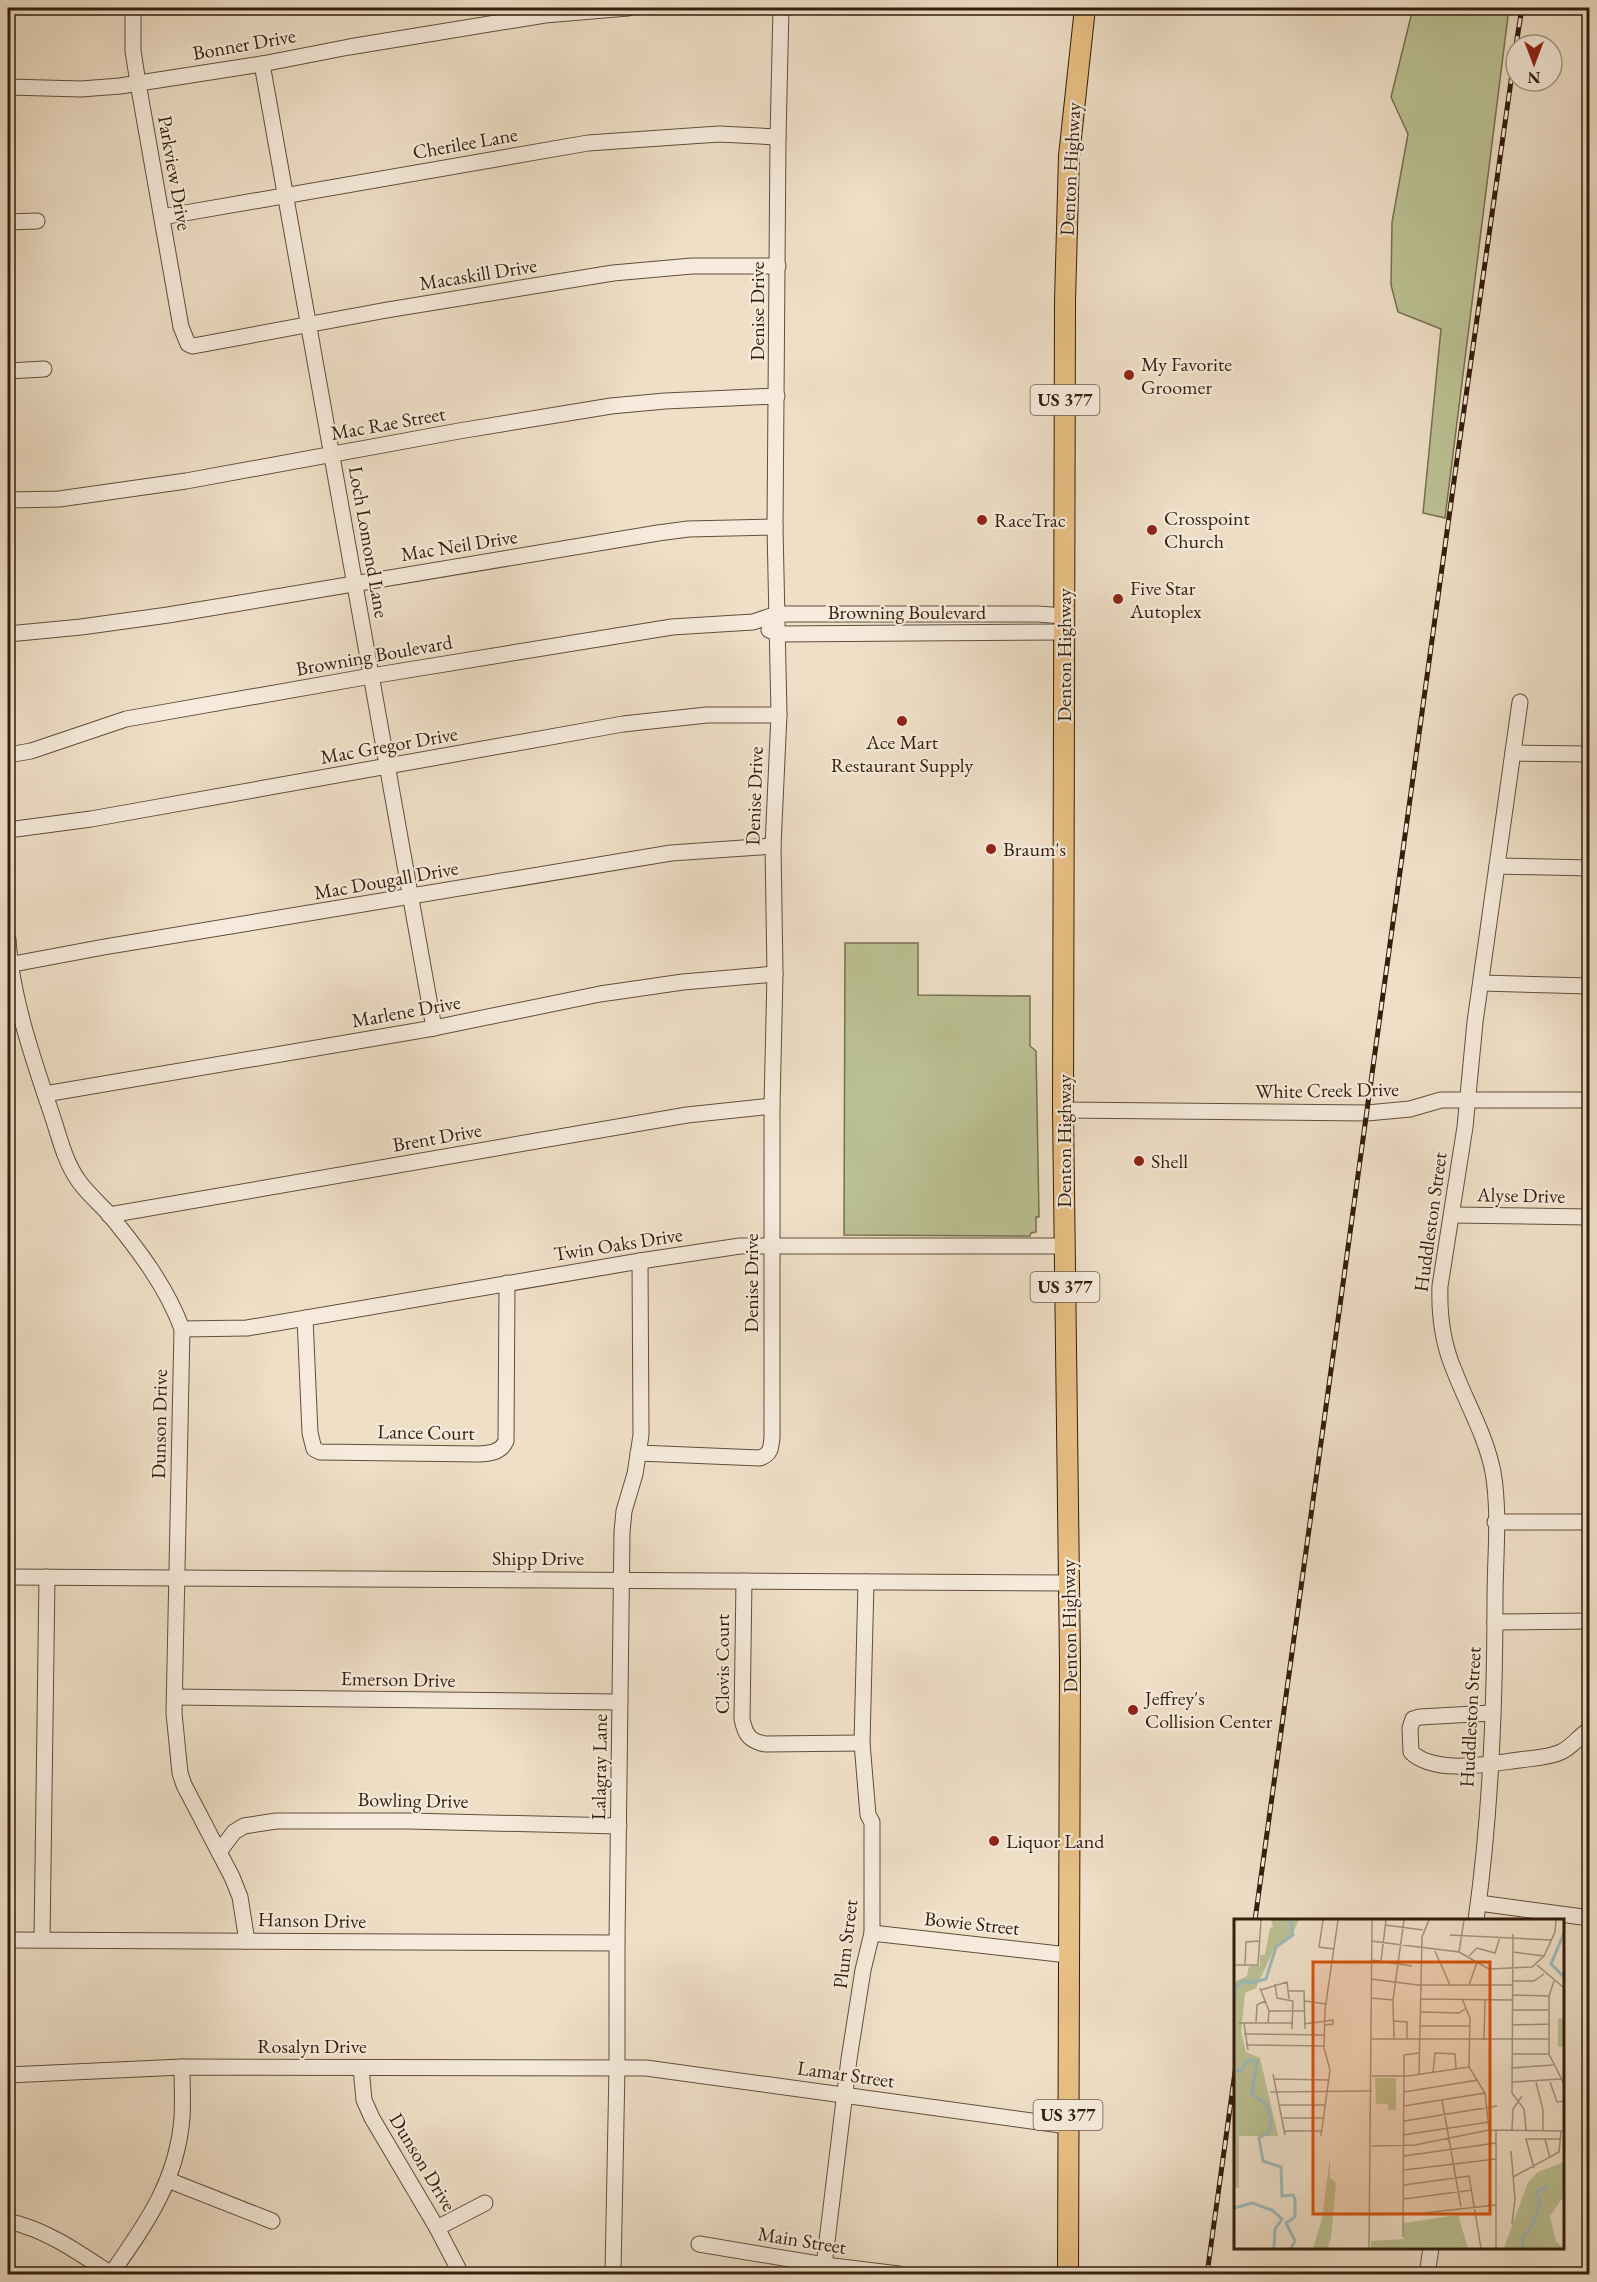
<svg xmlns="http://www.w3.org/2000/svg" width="1597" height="2282" viewBox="0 0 1597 2282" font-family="'EB Garamond',serif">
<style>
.green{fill:#bbc194;stroke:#777050;stroke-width:1.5}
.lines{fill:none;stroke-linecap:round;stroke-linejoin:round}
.minor-casing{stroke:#624e3b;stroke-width:17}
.major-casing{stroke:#331e0c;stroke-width:22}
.minor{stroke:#f5eadb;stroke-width:15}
.major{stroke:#e8c084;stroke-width:20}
.rail-casing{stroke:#331e0c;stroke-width:5}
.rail{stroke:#f5eadb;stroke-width:3;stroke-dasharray:9;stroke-linecap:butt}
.poi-dot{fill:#8f2418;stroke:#f5eadb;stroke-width:2}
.labels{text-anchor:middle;stroke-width:4.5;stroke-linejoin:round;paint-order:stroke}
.shield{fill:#f5eadb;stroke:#6d5b4a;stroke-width:1.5}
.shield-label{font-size:18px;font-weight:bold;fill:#331e0c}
.street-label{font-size:20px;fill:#331e0c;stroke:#f5eadb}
.poi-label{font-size:20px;fill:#331e0c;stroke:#f5eadb;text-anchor:start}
.inset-river{fill:none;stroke:#9cbabd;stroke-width:3}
.inset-road{fill:none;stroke:#a4927c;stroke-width:1.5}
.view{fill:#d6530c;fill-opacity:0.15;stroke:#d6530c;stroke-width:3}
.inset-edge{fill:none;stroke:#331e0c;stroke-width:3}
</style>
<rect width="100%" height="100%" fill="#efdfc7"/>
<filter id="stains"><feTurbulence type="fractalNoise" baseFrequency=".00333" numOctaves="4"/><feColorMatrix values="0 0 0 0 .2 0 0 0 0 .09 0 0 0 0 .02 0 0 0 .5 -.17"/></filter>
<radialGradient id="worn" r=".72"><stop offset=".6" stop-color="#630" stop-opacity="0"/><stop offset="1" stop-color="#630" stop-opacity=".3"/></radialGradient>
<g class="green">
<path d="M1413,8H1509L1445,518L1423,513L1441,329L1398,312L1391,285L1392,222L1408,134L1391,97Z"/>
<path d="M845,943H918V995L1030,996V1046L1036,1051L1039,1217H1036V1232L1031,1233L1030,1236L844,1235Z"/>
</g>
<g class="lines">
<g class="minor-casing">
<g id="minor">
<path d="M133,8V51L138,83L181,327L188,344L193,346L387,310L613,273L692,266H778"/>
<path d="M262,64L434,1028"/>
<path d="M8,87L81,89L120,86L262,64L349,47L545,15L628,8"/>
<path d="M162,217L588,143L719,134L778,137"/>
<path d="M8,222L37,221"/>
<path d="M8,371L44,369"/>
<path d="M8,500L59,499L186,481L459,431L611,406L665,401L777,396"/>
<path d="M769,630L778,634L1064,632"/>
<path d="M8,634L81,627L168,615L658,533L688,529L775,527"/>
<path d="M1513,753L1590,754"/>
<path d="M8,755L31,751L126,719L371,676L672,627L753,622L777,614H1038L1064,616"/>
<path d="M8,830L91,819L623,724L707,715H779"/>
<path d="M1497,866L1590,868"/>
<path d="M8,939C11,995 33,1059 51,1112C59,1135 64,1160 78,1180C86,1192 99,1203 109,1214C137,1248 167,1287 182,1329L174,1713L180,1773L184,1785L232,1877L240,1897L247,1941"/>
<path d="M8,965L104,947L671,853L773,846"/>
<path d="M1481,983L1590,986"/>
<path d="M45,1094L434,1028L600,994L683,982L775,974"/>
<path d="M1063,1110L1367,1113L1410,1109L1441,1100H1590"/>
<path d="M109,1215L687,1115L772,1106"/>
<path d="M1452,1215L1590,1217"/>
<path d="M305,1318L310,1433L314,1449L320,1452L480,1454C492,1453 501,1452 506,1441L507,1283"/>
<path d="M182,1329L247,1328L640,1261L740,1246H1064"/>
<path d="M638,1453L760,1458C771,1454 771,1448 772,1437V1106L775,974L773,846L779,715L775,527L778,137L781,8"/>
<path d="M1495,1522H1590"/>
<path d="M8,1577L1068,1583"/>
<path d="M744,1581L742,1719C745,1734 749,1741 765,1744L862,1743"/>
<path d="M1495,1622L1590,1621"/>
<path d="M175,1697L620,1702"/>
<path d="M1492,1713L1420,1717L1413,1719L1410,1728L1411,1752C1435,1775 1489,1764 1519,1760C1532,1758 1548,1758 1561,1752C1572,1747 1579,1736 1590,1729"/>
<path d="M219,1852L234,1832L244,1826L276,1821H408L619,1826"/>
<path d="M1479,1903L1590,1918"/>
<path d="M1476,1920C1491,1814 1495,1706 1495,1599C1495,1557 1500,1513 1493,1472C1486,1436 1467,1404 1454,1370C1443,1344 1439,1314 1440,1286L1465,1127L1475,1022L1520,702"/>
<path d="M872,1933L1068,1955"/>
<path d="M8,1940L617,1943"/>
<path d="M42,1940L47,1577"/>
<path d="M361,2068L364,2100L372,2118L437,2228L461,2274"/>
<path d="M8,2075L182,2067L646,2068L1068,2126"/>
<path d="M168,2180L272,2221"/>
<path d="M8,2221C47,2230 78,2252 111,2274"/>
<path d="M437,2228L485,2203"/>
<path d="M699,2244L825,2265L899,2274"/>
<path d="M111,2274C146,2224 177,2181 182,2118C183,2101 182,2084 182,2067"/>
<path d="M613,2274L617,2067V1943L622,1532L624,1511L635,1474L641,1435L640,1261"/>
<path d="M823,2274L849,2059L863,1970L872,1933V1822L868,1815L862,1743L866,1582"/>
<path d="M1427,2274L1431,2248"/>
</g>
</g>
<g class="major-casing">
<path id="major" d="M1068,2274L1070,1663L1063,1110L1065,301L1069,156L1085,8"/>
</g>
<use href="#minor" class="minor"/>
<use href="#major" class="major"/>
<g class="rail-casing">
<g id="rail">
<path d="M1516,45L1522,8"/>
<path d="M1255,1920L1459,445L1516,46"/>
<path d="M1207,2274L1236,2065"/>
</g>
</g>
<use href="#rail" class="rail"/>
</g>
<g class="poi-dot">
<circle cx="1129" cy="375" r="6"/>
<circle cx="982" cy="520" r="6"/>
<circle cx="1152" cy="530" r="6"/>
<circle cx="1118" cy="599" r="6"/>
<circle cx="902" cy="721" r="6"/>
<circle cx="991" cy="849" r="6"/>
<circle cx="1139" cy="1161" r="6"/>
<circle cx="1133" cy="1710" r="6"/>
<circle cx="994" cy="1841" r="6"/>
</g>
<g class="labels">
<g class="shield">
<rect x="1030.5" y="385" width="69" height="30" rx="4.5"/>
<rect x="1030.5" y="1272" width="69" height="30" rx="4.5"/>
<rect x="1033.5" y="2100" width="69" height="30" rx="4.5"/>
</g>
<g class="shield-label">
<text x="1065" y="406">US 377</text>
<text x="1065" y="1293">US 377</text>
<text x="1068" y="2121">US 377</text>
</g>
<g class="street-label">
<text transform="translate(244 44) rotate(-10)" y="7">Bonner Drive</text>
<text transform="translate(465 143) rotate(-10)" y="7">Cherilee Lane</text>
<text transform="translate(1070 169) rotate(-87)" y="7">Denton Highway</text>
<text transform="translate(175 173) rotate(80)" y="7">Parkview Drive</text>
<text transform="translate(478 274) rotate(-9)" y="7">Macaskill Drive</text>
<text transform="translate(757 311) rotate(-90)" y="7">Denise Drive</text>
<text transform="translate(388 423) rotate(-10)" y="7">Mac Rae Street</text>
<text transform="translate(369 542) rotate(80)" y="7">Loch Lomond Lane</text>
<text transform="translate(459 545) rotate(-9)" y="7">Mac Neil Drive</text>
<text x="907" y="619">Browning Boulevard</text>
<text transform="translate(374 655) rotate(-10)" y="7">Browning Boulevard</text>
<text transform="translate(1064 655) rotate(-90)" y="7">Denton Highway</text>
<text transform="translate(389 745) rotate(-10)" y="7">Mac Gregor Drive</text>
<text transform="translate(754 796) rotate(-88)" y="7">Denise Drive</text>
<text transform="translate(386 880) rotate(-10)" y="7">Mac Dougall Drive</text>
<text transform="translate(406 1011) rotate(-10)" y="7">Marlene Drive</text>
<text transform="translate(1327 1090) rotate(-1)" y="7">White Creek Drive</text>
<text transform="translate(437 1137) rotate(-10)" y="7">Brent Drive</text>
<text transform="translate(1064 1141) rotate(-90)" y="7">Denton Highway</text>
<text transform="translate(1521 1195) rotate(1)" y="7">Alyse Drive</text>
<text transform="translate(1430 1222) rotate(-82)" y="7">Huddleston Street</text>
<text transform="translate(618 1244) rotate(-9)" y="7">Twin Oaks Drive</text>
<text transform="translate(751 1283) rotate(-90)" y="7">Denise Drive</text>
<text transform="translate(159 1424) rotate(-89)" y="7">Dunson Drive</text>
<text transform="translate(426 1432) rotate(1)" y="7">Lance Court</text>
<text x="538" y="1565">Shipp Drive</text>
<text transform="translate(1069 1626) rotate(-91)" y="7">Denton Highway</text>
<text transform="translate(722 1664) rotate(-90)" y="7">Clovis Court</text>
<text transform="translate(398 1679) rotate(1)" y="7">Emerson Drive</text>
<text transform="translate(1470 1717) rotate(-87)" y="7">Huddleston Street</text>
<text transform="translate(599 1767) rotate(-89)" y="7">Lalagray Lane</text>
<text transform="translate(413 1800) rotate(1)" y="7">Bowling Drive</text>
<text transform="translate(312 1920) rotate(1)" y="7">Hanson Drive</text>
<text transform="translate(972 1923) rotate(6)" y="7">Bowie Street</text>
<text transform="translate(845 1944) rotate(-83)" y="7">Plum Street</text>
<text x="312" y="2053">Rosalyn Drive</text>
<text transform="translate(846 2074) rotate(8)" y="7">Lamar Street</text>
<text transform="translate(423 2162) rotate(59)" y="7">Dunson Drive</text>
<text transform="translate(802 2240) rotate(9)" y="7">Main Street</text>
</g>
<g class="poi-label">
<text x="1141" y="371">My Favorite<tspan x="1141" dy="23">Groomer</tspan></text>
<text x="1164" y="525">Crosspoint<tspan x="1164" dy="23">Church</tspan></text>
<text x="994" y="527">RaceTrac</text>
<text x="1130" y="595">Five Star<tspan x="1130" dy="23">Autoplex</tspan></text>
<text x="902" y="749" text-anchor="middle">Ace Mart<tspan x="902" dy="23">Restaurant Supply</tspan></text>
<text x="1003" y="856">Braum's</text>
<text x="1151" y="1168">Shell</text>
<text x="1145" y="1705">Jeffrey's<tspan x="1145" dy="23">Collision Center</tspan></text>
<text x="1006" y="1848">Liquor Land</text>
</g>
</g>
<g transform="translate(1234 1919)">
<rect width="330" height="330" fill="#efdfc7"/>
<path d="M37,1H65L58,15L40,30L22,69L11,74L7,113L12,133L26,139L44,217H5V269H1L0,63L13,57L15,47H26V36H31L36,9L39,8ZM324,99L330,100V128H324ZM141,159H162V191H154V185H142ZM96,238V259L102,264L97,318L94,329H79L88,300ZM330,243V277L316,297L322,322L329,329H270L294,263L304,253ZM224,296L234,329H137V322L170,320V304Z" fill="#bbc194"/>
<path class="inset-river" d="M330,14L317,45L330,58M0,86L2,67L11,62L17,64L32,60L42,28L59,16L56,1M0,152L7,151L14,141L23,142L18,175L33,186L37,201L35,213L25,219L29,242L47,248L48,277L59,276L61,280V298L52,304L61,322L57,329M0,289L18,284L38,291L48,300L41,310L40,329M288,329L290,317L300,304L306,282L302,273L314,267"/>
<path class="inset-road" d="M89,1L85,28L100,30M151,6L189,11M279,15L278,174L290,190L292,211M216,16L317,21M137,22L225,33L255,50L298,48L310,37L321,13L322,1M201,32L216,66M225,33L230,1M279,33L310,37M235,37L243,29L261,34L266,18M137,41L178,47M147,42L152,1M0,46H24L27,1M11,46L12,23L25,22M303,46L330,69M137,60L184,66H278M278,62H300L310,55M320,62L315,77V135L330,165M41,65L43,79L59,82L58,110M235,66L243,43M26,69L35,92L34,104M27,71L53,63L55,80M55,72H70L71,110M278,76L315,77M137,79L159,81M187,80L278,81M228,80L236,99L235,148L251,174L255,211M71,82L92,85M278,91H315M35,92H71M187,93L225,94L231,90M160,102L173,103V120M5,104H59M10,104L14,131M22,104L23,86L31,82M70,105L99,101V105L90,106M278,106L315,105M187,107H236M10,115L90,116M137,120H315M160,120L159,81L170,1M250,121L251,80M12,126L90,127M278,135H315M277,149L319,146M199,153L201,134L221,135L222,149M39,155L51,216M185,156L188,18L195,1M138,157H174L235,148M40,160L95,161M278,163L327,160M302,163L309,191V211M316,163L323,183L330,182M36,173L138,172M170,173L244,161M208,181L227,288M46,186H92M170,187L251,174M49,199H90M170,202L263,187M262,211V329M278,211L279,190L288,177M51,212H88M169,216L255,203M87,217L96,151L90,129L91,91L104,1M311,220L316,239M138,227L181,226L255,211L330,212M277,232L281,280L278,305M170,237L262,224M300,249L292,220H327M170,251L262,240M279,258L325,233L327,212M170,266L235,257L247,329M170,280L238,271M135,295L189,294L262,286M169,318L170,136L185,134M135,329L138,1"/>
<path class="view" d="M79,43H256V295H79Z"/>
<rect width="330" height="330" class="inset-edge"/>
</g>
<rect width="1597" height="2282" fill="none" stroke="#efdfc7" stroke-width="30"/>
<rect x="9" y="9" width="1579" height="2264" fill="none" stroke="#331e0c" stroke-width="3"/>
<rect x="15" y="15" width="1567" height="2252" fill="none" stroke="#331e0c" stroke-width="1.5"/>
<g transform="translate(1534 63) rotate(180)"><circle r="28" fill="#f5eadb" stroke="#a79888" stroke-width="1.5"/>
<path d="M0-4.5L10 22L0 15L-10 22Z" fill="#8f2418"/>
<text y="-9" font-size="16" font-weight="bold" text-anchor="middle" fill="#331e0c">N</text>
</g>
<rect width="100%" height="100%" filter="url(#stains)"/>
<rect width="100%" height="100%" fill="url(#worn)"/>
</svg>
